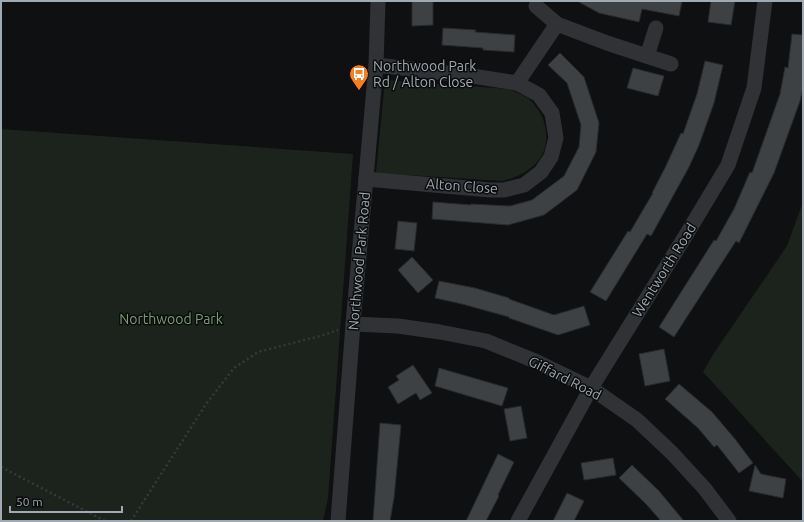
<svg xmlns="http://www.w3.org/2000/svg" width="804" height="522" viewBox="0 0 804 522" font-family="Ubuntu,sans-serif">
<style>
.green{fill:#1c231c}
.building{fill:#3e4144;stroke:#292a2d}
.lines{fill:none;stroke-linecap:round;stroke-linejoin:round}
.path{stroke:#36393d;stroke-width:2.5;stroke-dasharray:2 3;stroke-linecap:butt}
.minor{stroke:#303236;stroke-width:15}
.labels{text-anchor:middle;stroke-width:3;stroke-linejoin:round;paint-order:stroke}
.poi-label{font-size:14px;fill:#a0aab2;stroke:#0a0b0c;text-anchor:start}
.street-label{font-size:14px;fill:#a0aab2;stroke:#0a0b0c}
.park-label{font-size:14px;fill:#7d9e76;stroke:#0a0b0c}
</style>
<rect width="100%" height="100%" fill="#0f1011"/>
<g class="green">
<path d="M385,80L509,89C515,92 521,94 526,97C533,101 540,112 543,119C555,153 533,174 502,181L376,173Z"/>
<path d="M1,129L353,154L328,498L323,521H1Z"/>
<path d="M803,202V482L703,372L714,353L787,246Z"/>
</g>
<g class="building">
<path d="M412,1H433V25L412,26Z"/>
<path d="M577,1H682L679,16L642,9L639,22L599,13Z"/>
<path d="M711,1H735L731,25L708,22Z"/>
<path d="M443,28L476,30L475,32L515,35L514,52L483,50V48L442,45Z"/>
<path d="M792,34L803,35V88L800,101L774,173L739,243L736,241L674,337L659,327L714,240L716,241L734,209L750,172L752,173L780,94L785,67L788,68Z"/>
<path d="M560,53L584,77L599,123L596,152L577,190L544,215L508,225L432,219L433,202L471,205V204L510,206L532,200L564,176L579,147L581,125L567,83L548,65Z"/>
<path d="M705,61L723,65L714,103L699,145L689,167L651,236L647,234L606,301L590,292L628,231L630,232L653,193H652L665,168L681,133L683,134L697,94Z"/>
<path d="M633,68L664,76L658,96L627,88Z"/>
<path d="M398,221L417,223L414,251L395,249Z"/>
<path d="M412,257L433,280L418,293L398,270Z"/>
<path d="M439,281L475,288L509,298V299L554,315L584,306L590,325L558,335L509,318V317L462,304L435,298Z"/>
<path d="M664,349L670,381L645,386L639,354Z"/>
<path d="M413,365L432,393L420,400L416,393L398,404L388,387L399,380L396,376Z"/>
<path d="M439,368L508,388L502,406L435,386Z"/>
<path d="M679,384L712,412L735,439L753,463L739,473L717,445L714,447L698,428L665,399Z"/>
<path d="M521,406L527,438L510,441L504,409Z"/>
<path d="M380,423L401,425L394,498L390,521H373Z"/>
<path d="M498,454L514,462L498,495L499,496L486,521H466Z"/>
<path d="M613,458L616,475L584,480L581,463Z"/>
<path d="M632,465L659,491L684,521H661L646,504L619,478Z"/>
<path d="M755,465L761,474L786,479L783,498L749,491Z"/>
<path d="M567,493L584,501L574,521H553Z"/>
</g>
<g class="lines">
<g class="path">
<path d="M1,467L105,521"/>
<path d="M131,521L206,404L234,368L258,352L320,336L338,330"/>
</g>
<g class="minor">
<path d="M536,6L557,24L607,43L671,64"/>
<path d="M647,56L656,28"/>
<path d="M517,83L557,24"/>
<path d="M366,179L490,190H504L524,185L541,172L551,157L556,138L552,113L539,95L517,83L472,76L376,65"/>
<path d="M353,324L398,326L440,332L486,341L535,361L591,388L637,420L672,453L705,489L729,521"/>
<path d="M338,521L353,324L376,65L378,1"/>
<path d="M518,521L591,388L686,235L728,165L754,88L765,1"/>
</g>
</g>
<defs>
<g id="bus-pin" transform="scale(1)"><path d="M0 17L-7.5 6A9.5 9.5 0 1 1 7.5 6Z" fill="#f67e22" stroke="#0a0b0c"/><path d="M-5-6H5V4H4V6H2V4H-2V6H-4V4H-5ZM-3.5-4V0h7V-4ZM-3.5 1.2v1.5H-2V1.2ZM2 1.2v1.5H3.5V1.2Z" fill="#fff"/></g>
</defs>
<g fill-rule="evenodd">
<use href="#bus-pin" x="359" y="74"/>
</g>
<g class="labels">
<g class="poi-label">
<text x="373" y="71">Northwood Park<tspan x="373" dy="16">Rd / Alton Close</tspan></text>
</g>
<g class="street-label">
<text transform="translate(462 186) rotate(4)" y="5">Alton Close</text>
<text transform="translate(359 261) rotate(-85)" y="5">Northwood Park Road</text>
<text transform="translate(664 270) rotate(-58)" y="5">Wentworth Road</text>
<text transform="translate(565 378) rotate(27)" y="5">Giffard Road</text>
</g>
<g class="park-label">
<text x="171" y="324">Northwood Park</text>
</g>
</g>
<rect width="804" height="522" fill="none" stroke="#a0aab2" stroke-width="4"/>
<path d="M10 506v6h112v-6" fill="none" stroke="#a0aab2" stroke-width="2"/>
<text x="16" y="506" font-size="12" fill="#a0aab2" stroke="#0a0b0c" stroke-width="3" paint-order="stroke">50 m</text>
</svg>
